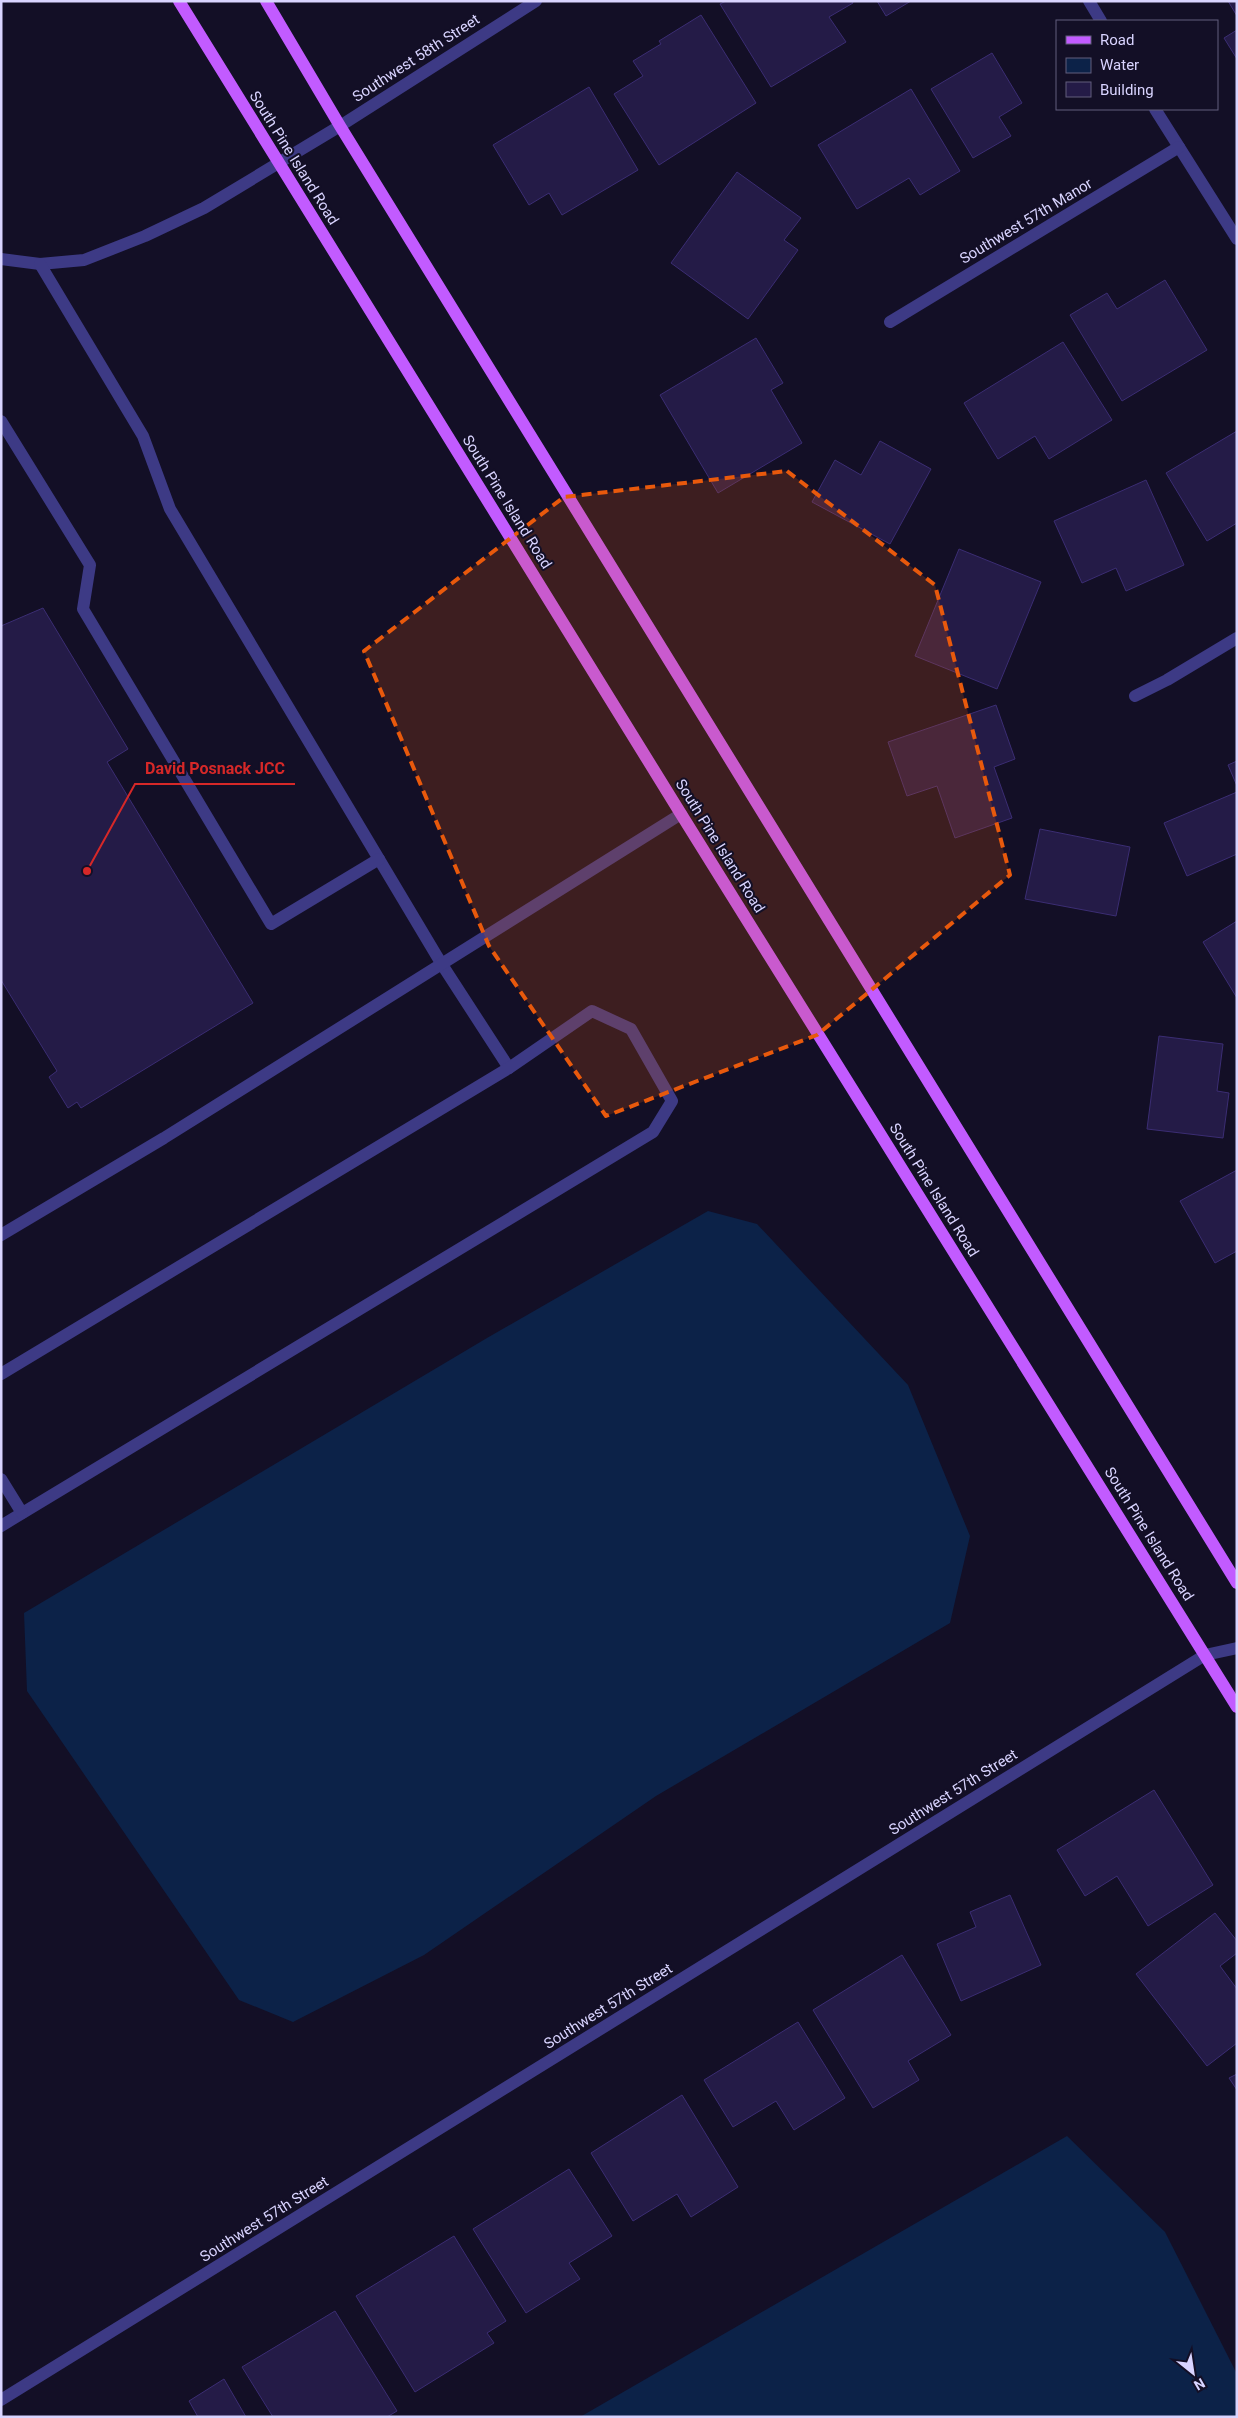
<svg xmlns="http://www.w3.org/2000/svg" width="1238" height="2418" viewBox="0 0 1238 2418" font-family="Roboto,sans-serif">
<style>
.water{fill:#0c2248}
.building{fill:#241b47;stroke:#3b2d73}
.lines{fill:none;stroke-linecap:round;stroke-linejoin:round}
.minor{stroke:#3d3a85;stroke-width:12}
.major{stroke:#c25bff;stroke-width:12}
.marked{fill:#e8590c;fill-opacity:0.2;stroke:#e8590c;stroke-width:4;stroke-dasharray:10 6;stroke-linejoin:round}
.labels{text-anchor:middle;stroke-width:4;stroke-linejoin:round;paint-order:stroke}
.street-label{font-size:15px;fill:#d9d4ff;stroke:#130f26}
.leader{fill:none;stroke:#d62828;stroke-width:2}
.callout-dot{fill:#d62828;stroke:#130f26;stroke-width:2}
.callout-label{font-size:16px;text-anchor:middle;font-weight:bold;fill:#d62828;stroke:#130f26;stroke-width:4;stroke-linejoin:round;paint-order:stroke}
</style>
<rect width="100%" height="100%" fill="#130f26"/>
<g class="water">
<path d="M708,1211L757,1224L908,1385L970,1536L950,1623L656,1796L424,1955L293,2022L239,2000L27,1691L24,1613L487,1338Z"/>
<path d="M1067,2136L1165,2232L1237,2374V2417H580Z"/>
</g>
<g class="building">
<path d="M726,1H852L853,3L829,17L846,42L771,87L720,4Z"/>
<path d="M877,1H911L886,16Z"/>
<path d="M1228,1H1237V16Z"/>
<path d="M701,15L756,103L659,165L614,94L643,76L633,61L661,44L659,41Z"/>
<path d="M1237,30V59L1224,38Z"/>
<path d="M992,53L1022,103L999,117L1011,136L973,158L931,89Z"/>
<path d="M589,87L638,170L562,215L549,193L529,205L493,145Z"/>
<path d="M911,89L960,171L920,195L909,178L857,209L818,145Z"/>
<path d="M737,172L801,218L784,240L798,250L748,319L671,263Z"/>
<path d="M1165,280L1207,350L1122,401L1070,315L1107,293L1117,309Z"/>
<path d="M756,338L783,383L771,390L802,443L718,493L660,395Z"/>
<path d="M1063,342L1112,420L1049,459L1035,436L998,459L964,403Z"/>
<path d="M1237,431V523L1207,541L1166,473Z"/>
<path d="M880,441L931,469L890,544L812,502L835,460L861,475Z"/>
<path d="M1146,480L1184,565L1126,591L1116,568L1082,583L1054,521Z"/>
<path d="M959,549L1041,582L997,689L915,656Z"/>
<path d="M43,608L128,749L107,762L253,1003L81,1108L77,1102L68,1108L49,1077L57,1071L1,980V626Z"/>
<path d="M996,705L1015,759L994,767L1012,818L955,838L937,786L907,796L888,742Z"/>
<path d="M1237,761V786L1228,765Z"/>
<path d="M1237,792V854L1187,876L1164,823Z"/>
<path d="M1040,829L1130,847L1116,916L1025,899Z"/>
<path d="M1237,921V998L1203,942Z"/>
<path d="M1159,1036L1223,1044L1217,1091L1229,1093L1223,1138L1147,1129Z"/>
<path d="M1237,1170V1251L1215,1263L1180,1201Z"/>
<path d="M1154,1790L1213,1885L1148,1926L1117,1876L1085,1896L1057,1850Z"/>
<path d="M1010,1895L1041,1965L961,2001L937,1944L976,1927L970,1912Z"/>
<path d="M1215,1913L1237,1941V1953L1220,1966L1237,1989V2043L1207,2066L1136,1974Z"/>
<path d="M902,1955L951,2035L908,2061L919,2080L873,2108L813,2010Z"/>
<path d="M798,2022L845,2098L794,2130L776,2101L733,2127L704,2080Z"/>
<path d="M1237,2074V2090L1229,2078Z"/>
<path d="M682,2095L738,2187L691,2217L677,2194L633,2221L591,2153Z"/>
<path d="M569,2169L612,2236L569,2263L580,2279L526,2313L473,2229Z"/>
<path d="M454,2236L506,2321L487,2333L494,2343L415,2392L356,2296Z"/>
<path d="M335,2311L397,2411L387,2417H273L242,2367Z"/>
<path d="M224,2379L246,2417H198L189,2401Z"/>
</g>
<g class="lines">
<g class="minor">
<path d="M1089,1L1101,21"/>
<path d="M1155,109L1237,239"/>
<path d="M1,259L40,264L84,260L145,236L204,208L340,126L536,1"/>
<path d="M40,264L143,436L170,509L441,963L509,1068"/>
<path d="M890,322L1179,147"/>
<path d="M1,421L90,565L83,609L271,924L379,859"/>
<path d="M1135,696L1167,680L1237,638"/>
<path d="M1,1235L164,1138L681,814"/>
<path d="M1,1374L509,1068L592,1011L631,1029L672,1101L653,1132L1,1526"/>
<path d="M1,1479L22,1513"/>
<path d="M1,2400L1205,1655L1237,1648"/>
</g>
<g class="major">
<path d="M179,1L681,814L1237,1707"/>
<path d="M266,1L340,126L1237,1583"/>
</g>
</g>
<path class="marked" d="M787,471L935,585L1010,875L817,1035L606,1116L489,946L364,651L564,497Z"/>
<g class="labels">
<g class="street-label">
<text transform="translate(416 58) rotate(-33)" y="5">Southwest 58th Street</text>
<text transform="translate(294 158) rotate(58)" y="5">South Pine Island Road</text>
<text transform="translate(1026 221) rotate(-31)" y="5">Southwest 57th Manor</text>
<text transform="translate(507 502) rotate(58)" y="5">South Pine Island Road</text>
<text transform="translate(720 846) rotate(58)" y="5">South Pine Island Road</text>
<text transform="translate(934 1190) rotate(58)" y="5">South Pine Island Road</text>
<text transform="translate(1149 1534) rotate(58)" y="5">South Pine Island Road</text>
<text transform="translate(953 1792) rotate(-32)" y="5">Southwest 57th Street</text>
<text transform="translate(608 2006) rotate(-32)" y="5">Southwest 57th Street</text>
<text transform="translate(264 2219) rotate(-32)" y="5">Southwest 57th Street</text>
</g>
</g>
<path class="leader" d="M87 871L135 784H295"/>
<circle class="callout-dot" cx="87" cy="871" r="5"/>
<g class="callout-label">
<text x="215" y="774">David Posnack JCC</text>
</g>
<rect width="1238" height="2418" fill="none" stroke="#d9d4ff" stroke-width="5"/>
<rect x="1056" y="20" width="162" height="90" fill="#130f26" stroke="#625e7d"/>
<rect x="1066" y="36" width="25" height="8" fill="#c25bff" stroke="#625e7d"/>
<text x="1100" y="45" font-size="15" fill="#d9d4ff">Road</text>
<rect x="1066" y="58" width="25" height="15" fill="#0c2248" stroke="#625e7d"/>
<text x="1100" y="70" font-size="15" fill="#d9d4ff">Water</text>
<rect x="1066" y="82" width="25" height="15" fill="#241b47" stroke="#625e7d"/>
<text x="1100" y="95" font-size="15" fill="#d9d4ff">Building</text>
<g transform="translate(1193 2373) rotate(150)" stroke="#130f26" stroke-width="4" paint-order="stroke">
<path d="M0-4L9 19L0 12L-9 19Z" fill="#d9d4ff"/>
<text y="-8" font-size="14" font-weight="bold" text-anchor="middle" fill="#d9d4ff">N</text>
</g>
</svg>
